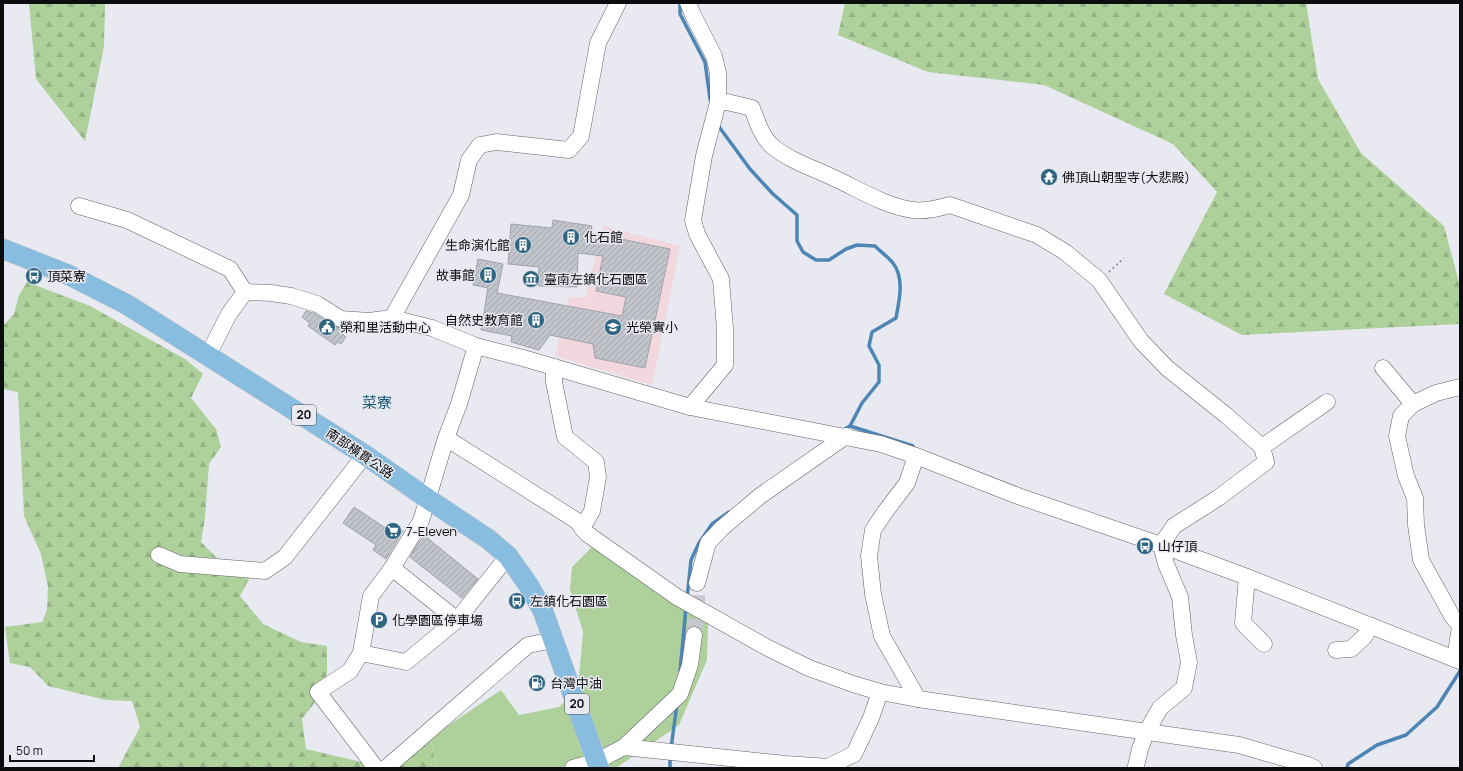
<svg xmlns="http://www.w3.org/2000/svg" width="1463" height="771" viewBox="0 0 1463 771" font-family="Manrope,'Noto Sans TC',sans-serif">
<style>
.education{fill:#f2d8de}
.grass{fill:#aed19c}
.forest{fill:url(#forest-firs)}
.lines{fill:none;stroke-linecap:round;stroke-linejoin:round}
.stream{stroke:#4d86b5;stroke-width:3.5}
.building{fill:url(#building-hatch);stroke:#a1a3aa}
.minor-tunnel{stroke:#c7c8cf;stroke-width:16;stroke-dasharray:16 8;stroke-linecap:butt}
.minor-casing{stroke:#616269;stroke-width:17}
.major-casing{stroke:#c4c5c5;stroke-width:21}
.path{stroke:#95969c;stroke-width:2;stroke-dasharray:2 3;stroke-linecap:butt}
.minor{stroke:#fff;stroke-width:16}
.major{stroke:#89bddf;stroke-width:20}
.labels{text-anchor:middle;stroke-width:3;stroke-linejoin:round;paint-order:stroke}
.shield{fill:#e8e9f1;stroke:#4d4e52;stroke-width:1}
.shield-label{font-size:12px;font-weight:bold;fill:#0b0c0e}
.poi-label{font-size:13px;fill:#0b0c0e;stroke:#e8e9f1;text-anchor:start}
.street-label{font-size:13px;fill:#0b0c0e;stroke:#e8e9f1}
.quarter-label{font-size:15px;fill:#1a5a79;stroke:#e8e9f1}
</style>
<defs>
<pattern id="forest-firs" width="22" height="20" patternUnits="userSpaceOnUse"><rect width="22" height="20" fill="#aed19c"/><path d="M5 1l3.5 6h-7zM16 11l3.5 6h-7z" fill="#94b285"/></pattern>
<pattern id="building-hatch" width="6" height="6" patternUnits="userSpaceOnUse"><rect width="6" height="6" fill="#c2c4cb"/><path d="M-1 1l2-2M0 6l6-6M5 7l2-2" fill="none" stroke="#a5a7ad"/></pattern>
</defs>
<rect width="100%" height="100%" fill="#e8e9f1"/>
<path class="education" d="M603,226L680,246L652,385L555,356L569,297L585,298Z"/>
<path class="grass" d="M592,547L708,623L707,660L679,725L616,768H436L431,737L501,690L519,715L559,707L578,689L583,632L570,589L572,567Z"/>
<g class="forest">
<path d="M29,3H105L104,46L85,141L36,79Z"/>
<path d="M845,3H1306L1318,79L1361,153L1444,226L1460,286V324L1242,335L1164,294L1217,192L1173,144L1044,85L928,72L838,35Z"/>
<path d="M27,282L90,306L185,359L203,374L191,398L216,429L221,447L209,464L205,518L201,542L218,559L255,568L240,596L263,624L301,642L327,646V674L316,701L302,719L306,749L361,762L367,768H118L140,727L132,701L106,700L48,686L30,667L10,663L5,627L42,622L47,610L48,587L41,554L24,516L18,392L3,389V326L14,314L19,295Z"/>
<path d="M431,737L436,768H385Z"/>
</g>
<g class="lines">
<g class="stream">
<path d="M680,3V14L705,62L710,99"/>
<path d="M717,124L750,169L773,194L797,215V241L803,252L816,260H829L846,249L857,245L875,246C881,252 888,257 893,263C905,279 899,301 896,318L872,332L869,346L879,365V382L862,403L850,426L843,430"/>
<path d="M850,426L913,446"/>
<path d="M687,599L691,560L699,543L712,524L729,512"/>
<path d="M680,672L686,607"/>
<path d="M671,748L677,704"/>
<path d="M670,768V756"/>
<path d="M1347,768L1348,764L1377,745L1406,735L1437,707L1460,671"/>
</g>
</g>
<g class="building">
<path d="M553,220L592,226L591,233L670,249L645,368L595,358L593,344L550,335L539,350L511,342L512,336L481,330L488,288L473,285L478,259L503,264L497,293L622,316L626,297L596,291L603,256L578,253L577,287L538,286L539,267L508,264L511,224L552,228Z"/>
<path d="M306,311L313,313L336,327L346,329L342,334L346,337L341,344L338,342L335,345L308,326L310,323L302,317Z"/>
<path d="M354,507L387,529L391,523L403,531L386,559L373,550L376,545L343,523Z"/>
<path d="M425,536L478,579L462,598L410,557L419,542Z"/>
</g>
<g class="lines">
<path class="minor-tunnel" d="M694,635L697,603V583"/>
<g class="minor-casing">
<g id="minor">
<path d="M688,3L693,15L714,56L718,73V102L704,156L693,220L697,234L721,279L725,329V365L690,407"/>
<path d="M718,102H727L752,108C757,121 761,136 772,146C790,161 813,168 834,178C860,190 885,206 913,210C925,212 939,208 950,205L1037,235L1065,252L1099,280L1141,341L1167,368L1227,416L1262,447L1266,462L1218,498L1174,526L1161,545L1166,564L1180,597L1184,635L1189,662L1184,688L1160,708L1146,733L1140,749L1136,766"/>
<path d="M79,206L127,220L230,269L245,292"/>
<path d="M392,318L461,195L469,160L480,145L496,142L569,150L581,136L598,43L618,3"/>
<path d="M208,355L229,314L245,292L271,293L291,296L317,304L341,319L369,321L392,318L432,328L476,346L523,358L690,407L881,444L916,456L1018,496L1161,545L1247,577L1460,661"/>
<path d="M554,367V382L565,437L596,462L598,477L592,511L582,528"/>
<path d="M1383,368L1413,404"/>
<path d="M1460,387L1436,393L1413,404L1401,416L1397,436L1406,476L1415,498L1416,525L1421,560L1452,616L1460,626"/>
<path d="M446,438L577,521L586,533L677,597L768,648L809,668L853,684L880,692L918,699L1239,745L1308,765L1314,768"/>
<path d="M1262,447L1327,402"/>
<path d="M916,456L907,483L885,512L873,530L869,556L873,594L882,636L918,699"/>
<path d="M159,555L180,564L265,571L285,557L365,455"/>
<path d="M392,568L457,620"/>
<path d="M1247,577L1243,623L1264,644"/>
<path d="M697,583L708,543L722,528L760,496L846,436"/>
<path d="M1336,650L1351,649L1364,637L1371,626"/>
<path d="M361,653L406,662L457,620L508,556"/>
<path d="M1455,659L1460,627"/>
<path d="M624,747L786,764L828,767L854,754L871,718L880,692"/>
<path d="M376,768L318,692L350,671L361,653L371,596L392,568L421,521L446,438L459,404L476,346"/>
<path d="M386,768L528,645L554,640"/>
<path d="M573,768L597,761L624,747L680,694L690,665L694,635"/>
</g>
</g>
<g class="major-casing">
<path id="major" d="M3,249L69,275L126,304L365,455L428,499L488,539L508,556L529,586L543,611L599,768"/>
</g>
<path class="path" d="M1109,272L1124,258"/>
<use href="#minor" class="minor"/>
<use href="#major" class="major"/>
</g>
<defs>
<g id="temple-disc" transform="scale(0.9)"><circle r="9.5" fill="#2f6580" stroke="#e8e9f1"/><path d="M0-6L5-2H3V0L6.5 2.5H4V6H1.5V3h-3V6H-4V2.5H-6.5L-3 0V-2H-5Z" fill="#fff"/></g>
<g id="building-disc" transform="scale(0.9)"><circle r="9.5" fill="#2f6580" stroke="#e8e9f1"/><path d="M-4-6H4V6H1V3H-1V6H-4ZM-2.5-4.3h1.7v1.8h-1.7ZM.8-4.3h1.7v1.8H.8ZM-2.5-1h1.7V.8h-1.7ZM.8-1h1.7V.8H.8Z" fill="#fff"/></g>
<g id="bus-disc" transform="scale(0.9)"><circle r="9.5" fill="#2f6580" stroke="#e8e9f1"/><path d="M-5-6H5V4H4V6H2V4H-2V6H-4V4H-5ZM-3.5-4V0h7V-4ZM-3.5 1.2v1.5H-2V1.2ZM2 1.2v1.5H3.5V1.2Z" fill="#fff"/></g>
<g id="museum-disc" transform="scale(0.9)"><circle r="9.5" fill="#2f6580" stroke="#e8e9f1"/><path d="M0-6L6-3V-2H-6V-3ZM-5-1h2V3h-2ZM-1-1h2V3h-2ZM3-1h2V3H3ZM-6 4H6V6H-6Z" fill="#fff"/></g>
<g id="civic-disc" transform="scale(0.9)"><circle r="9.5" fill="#2f6580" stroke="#e8e9f1"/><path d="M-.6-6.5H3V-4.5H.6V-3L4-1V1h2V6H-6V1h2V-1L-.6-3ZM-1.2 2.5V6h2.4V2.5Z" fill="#fff"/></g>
<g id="school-disc" transform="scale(0.9)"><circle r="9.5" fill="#2f6580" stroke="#e8e9f1"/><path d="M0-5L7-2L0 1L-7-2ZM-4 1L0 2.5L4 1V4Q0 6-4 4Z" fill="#fff"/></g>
<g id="supermarket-disc" transform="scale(0.9)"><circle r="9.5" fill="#2f6580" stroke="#e8e9f1"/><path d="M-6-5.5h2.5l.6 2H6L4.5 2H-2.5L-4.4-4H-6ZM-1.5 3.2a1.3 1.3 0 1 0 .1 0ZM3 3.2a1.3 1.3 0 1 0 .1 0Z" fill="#fff"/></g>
<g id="parking-disc" transform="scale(0.9)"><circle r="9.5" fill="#2f6580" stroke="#e8e9f1"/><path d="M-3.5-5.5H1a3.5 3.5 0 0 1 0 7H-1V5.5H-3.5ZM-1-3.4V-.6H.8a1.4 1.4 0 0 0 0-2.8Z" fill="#fff"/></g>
<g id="fuel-disc" transform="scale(0.9)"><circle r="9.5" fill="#2f6580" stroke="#e8e9f1"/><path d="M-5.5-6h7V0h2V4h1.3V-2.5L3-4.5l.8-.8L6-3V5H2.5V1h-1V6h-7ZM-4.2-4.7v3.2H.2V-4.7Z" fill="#fff"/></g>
</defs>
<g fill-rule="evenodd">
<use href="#temple-disc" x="1049" y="177"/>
<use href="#building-disc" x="571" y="237"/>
<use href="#building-disc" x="523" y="245"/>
<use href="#building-disc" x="488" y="275"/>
<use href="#bus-disc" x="34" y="276"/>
<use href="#museum-disc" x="531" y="279"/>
<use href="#building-disc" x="536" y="320"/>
<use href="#civic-disc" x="327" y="327"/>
<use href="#school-disc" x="613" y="327"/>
<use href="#supermarket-disc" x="393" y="531"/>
<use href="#bus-disc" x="1145" y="546"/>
<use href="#bus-disc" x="517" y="601"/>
<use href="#parking-disc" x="379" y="620"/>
<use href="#fuel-disc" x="537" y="683"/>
</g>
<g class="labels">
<g class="shield">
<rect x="292" y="405" width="24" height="20" rx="3"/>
<rect x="565" y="694" width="24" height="20" rx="3"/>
</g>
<g class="shield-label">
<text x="304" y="419">20</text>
<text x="577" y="708">20</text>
</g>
<g class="poi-label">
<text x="1062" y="182">佛頂山朝聖寺(大悲殿)</text>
<text x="584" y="242">化石館</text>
<text x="510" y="250" text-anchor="end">生命演化館</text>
<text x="475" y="280" text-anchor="end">故事館</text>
<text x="47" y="281">頂菜寮</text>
<text x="544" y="284">臺南左鎮化石園區</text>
<text x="523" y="325" text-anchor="end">自然史教育館</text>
<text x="340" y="332">榮和里活動中心</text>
<text x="626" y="332">光榮實小</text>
<text x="406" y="536">7-Eleven</text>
<text x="1158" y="551">山仔頂</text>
<text x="530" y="606">左鎮化石園區</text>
<text x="392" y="625">化學園區停車場</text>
<text x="550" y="688">台灣中油</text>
</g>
<g class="street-label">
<text transform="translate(360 453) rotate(34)" y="5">南部橫貫公路</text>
</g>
<g class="quarter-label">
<text x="377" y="408">菜寮</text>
</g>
</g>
<rect width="1463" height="771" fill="none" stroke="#0b0c0e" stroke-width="8"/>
<path d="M10 755v6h84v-6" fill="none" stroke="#0b0c0e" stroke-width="2"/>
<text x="16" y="755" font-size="12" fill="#0b0c0e" stroke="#e8e9f1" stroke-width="3" paint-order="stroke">50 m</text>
</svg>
